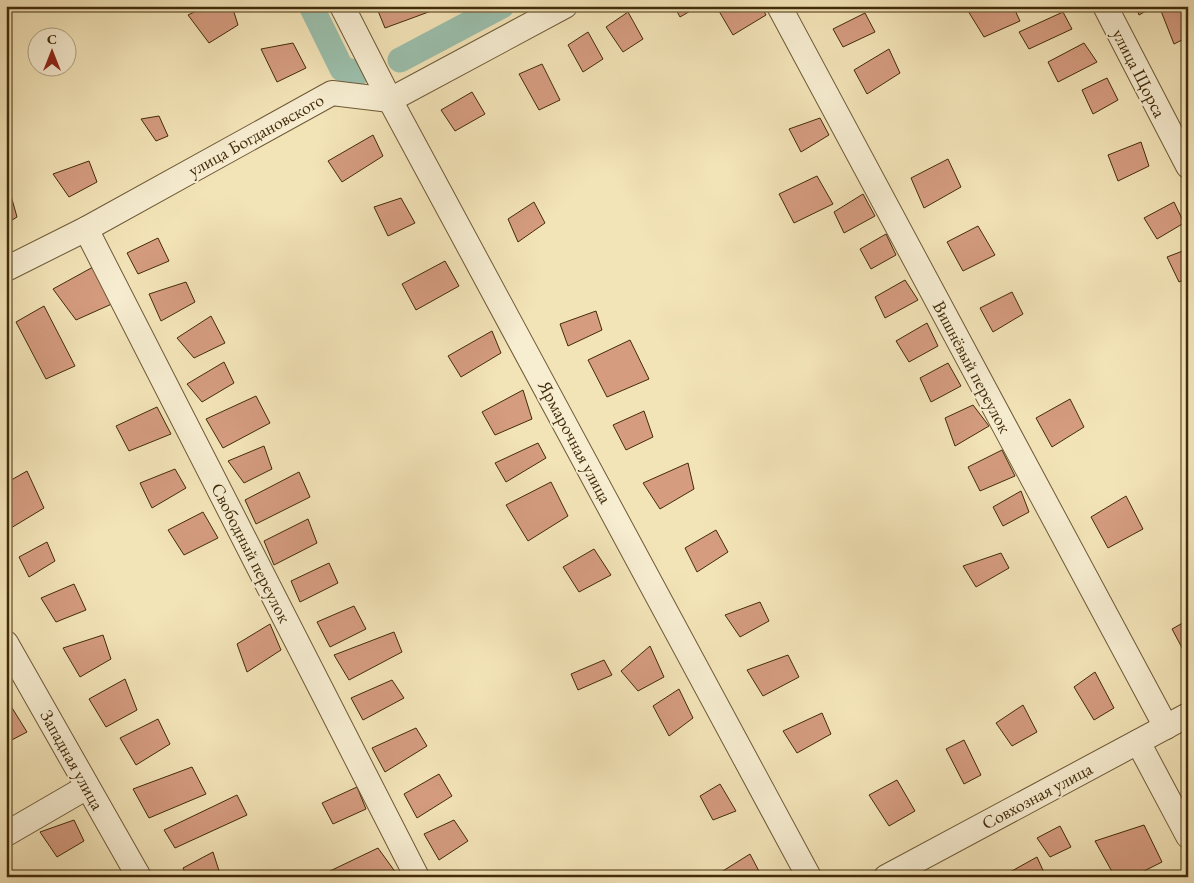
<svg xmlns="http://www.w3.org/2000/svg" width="1194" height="883" viewBox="0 0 1194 883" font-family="'EB Garamond',serif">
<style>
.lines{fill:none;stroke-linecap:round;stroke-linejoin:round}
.canal{stroke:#9bbfac;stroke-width:25}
.building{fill:#d59c80;stroke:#422c0a}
.minor-casing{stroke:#6e5a36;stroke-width:26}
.minor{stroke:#f7edd1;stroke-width:24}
.labels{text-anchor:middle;stroke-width:4;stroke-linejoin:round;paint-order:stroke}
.street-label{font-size:18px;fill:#422c0a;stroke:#f7edd1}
</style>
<rect width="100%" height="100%" fill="#f3e4b8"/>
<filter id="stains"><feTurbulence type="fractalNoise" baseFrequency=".004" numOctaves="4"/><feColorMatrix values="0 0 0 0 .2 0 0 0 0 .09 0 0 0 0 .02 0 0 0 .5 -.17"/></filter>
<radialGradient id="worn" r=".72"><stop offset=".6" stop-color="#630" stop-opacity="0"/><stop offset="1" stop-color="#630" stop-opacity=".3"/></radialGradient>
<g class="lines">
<g class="canal">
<path d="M311,6L342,69L358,73"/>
<path d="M400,60L502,6"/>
</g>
</g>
<g class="building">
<path d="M207,6H232L238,25L209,43L188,15Z"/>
<path d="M376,6H432L434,10L385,28Z"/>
<path d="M674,6H699L680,17Z"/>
<path d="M716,6H761L766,15L733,35Z"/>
<path d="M965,6H1013L1020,21L984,37Z"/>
<path d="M1136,6H1155L1139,15Z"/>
<path d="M1174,6H1188V37L1174,44L1161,11Z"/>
<path d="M628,12L643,39L623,52L606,27Z"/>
<path d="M1063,12L1072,29L1029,49L1019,32Z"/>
<path d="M865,13L875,32L843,47L833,29Z"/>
<path d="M588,32L603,59L583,72L568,45Z"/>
<path d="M293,43L306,68L277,82L261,49Z"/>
<path d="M1084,43L1097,62L1058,82L1048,62Z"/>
<path d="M889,49L900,73L867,94L854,70Z"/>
<path d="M542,64L560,100L539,110L519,74Z"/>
<path d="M1107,78L1118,100L1093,114L1082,90Z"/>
<path d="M472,92L485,114L455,131L441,110Z"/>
<path d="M159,116L168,136L156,141L141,119Z"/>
<path d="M820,118L829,135L801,152L789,129Z"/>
<path d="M373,135L383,156L342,182L328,161Z"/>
<path d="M1141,142L1149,166L1118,181L1108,155Z"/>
<path d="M948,159L961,187L924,208L911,178Z"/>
<path d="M89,161L97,182L69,197L53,174Z"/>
<path d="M817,176L833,204L794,223L779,194Z"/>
<path d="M6,185H8L17,217L6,224Z"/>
<path d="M863,194L875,216L844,233L834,212Z"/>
<path d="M401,198L415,223L388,236L374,207Z"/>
<path d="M534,202L545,223L518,242L508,219Z"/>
<path d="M1174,202L1184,223L1157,239L1144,218Z"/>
<path d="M978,226L995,255L963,271L947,242Z"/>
<path d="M886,234L896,255L871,269L860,249Z"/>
<path d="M158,238L169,261L138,274L127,253Z"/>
<path d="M1188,249V278L1179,282L1167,257Z"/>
<path d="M445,261L459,286L416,310L402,284Z"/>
<path d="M93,267L114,303L76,320L53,289Z"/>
<path d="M905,280L918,300L885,318L875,297Z"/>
<path d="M186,282L195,302L161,321L149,294Z"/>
<path d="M1012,292L1023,314L993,332L980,308Z"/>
<path d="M44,306L75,366L46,379L16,322Z"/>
<path d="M596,311L602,330L568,346L560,324Z"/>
<path d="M211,316L225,343L194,358L177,338Z"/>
<path d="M927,323L938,346L909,362L896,341Z"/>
<path d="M492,331L501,353L461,377L448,356Z"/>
<path d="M630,340L649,379L607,397L588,360Z"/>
<path d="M224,362L234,383L202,402L187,384Z"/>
<path d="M948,363L961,386L931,402L920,378Z"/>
<path d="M523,390L532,419L495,435L482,412Z"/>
<path d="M256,396L270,423L223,448L206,419Z"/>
<path d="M1070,399L1084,427L1052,447L1036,418Z"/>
<path d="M973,405L989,426L955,446L945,418Z"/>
<path d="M157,407L171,434L129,451L116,426Z"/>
<path d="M644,411L653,437L626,450L613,425Z"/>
<path d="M538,443L546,458L506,482L495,463Z"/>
<path d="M264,446L272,469L244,483L228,461Z"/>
<path d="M1002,450L1015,476L980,491L968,467Z"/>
<path d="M688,463L694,489L660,509L643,483Z"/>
<path d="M175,469L186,488L152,508L140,483Z"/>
<path d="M27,471L44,508L6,531V483Z"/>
<path d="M299,472L310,497L256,524L245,500Z"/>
<path d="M551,482L568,516L528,541L506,505Z"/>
<path d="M1021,491L1029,512L1003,526L993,507Z"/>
<path d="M1126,496L1143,529L1108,548L1091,517Z"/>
<path d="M203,512L218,538L184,555L168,530Z"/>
<path d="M308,519L317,543L274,565L264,541Z"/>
<path d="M716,530L728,552L697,572L685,548Z"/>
<path d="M47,542L55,561L29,577L19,557Z"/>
<path d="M594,549L611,575L579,592L563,567Z"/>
<path d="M1001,553L1009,568L976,587L963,566Z"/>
<path d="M329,563L338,583L300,602L291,581Z"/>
<path d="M74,584L86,610L56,622L41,598Z"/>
<path d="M760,602L769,621L740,637L725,615Z"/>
<path d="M354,606L366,629L330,647L317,622Z"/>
<path d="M1188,620V659L1172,629Z"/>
<path d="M270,624L281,650L247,672L237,644Z"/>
<path d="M394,632L402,652L349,680L334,655Z"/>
<path d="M103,635L111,659L80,677L63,648Z"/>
<path d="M650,646L664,677L638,691L621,671Z"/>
<path d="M788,655L799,677L763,696L747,670Z"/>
<path d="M604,660L612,675L578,690L571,674Z"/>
<path d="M1095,672L1114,708L1094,720L1074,687Z"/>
<path d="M125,679L137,710L106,727L89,699Z"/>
<path d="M392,680L404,698L363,720L351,698Z"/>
<path d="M679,689L693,718L669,736L653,706Z"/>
<path d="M9,703L27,732L6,743V704Z"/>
<path d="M1023,705L1037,732L1012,746L996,723Z"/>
<path d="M822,713L831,734L797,753L783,731Z"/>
<path d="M158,719L170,744L136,765L120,738Z"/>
<path d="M416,728L427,746L385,772L372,748Z"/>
<path d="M964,740L981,775L964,784L946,749Z"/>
<path d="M192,767L206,794L149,818L133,789Z"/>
<path d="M439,774L452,796L417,818L404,794Z"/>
<path d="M897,780L915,811L889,826L869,795Z"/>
<path d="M720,784L736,811L713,820L700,796Z"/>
<path d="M357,787L366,809L333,824L322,803Z"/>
<path d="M237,795L247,815L175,848L164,830Z"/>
<path d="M74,820L84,841L57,857L40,832Z"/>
<path d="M454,820L468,841L439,860L424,834Z"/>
<path d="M1144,825L1162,862L1132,877H1115L1095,841Z"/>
<path d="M1060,826L1071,847L1050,857L1037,838Z"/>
<path d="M378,848L396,873L390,877H334L330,871Z"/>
<path d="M213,852L221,877H187L183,868Z"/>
<path d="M750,854L762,877H719L718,874Z"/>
<path d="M1037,857L1046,877H1001Z"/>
</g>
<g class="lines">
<g class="minor-casing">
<g id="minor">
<path d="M342,6L390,100L809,877"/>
<path d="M779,6L1166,727"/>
<path d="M1105,6L1188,166"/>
<path d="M86,229L417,877"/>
<path d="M6,269L86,229L332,93L390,100L565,6"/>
<path d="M6,643L139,877"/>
<path d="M1138,742L1188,836"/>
<path d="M6,834L87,787"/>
<path d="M886,877L1188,715"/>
</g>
</g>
<use href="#minor" class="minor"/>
</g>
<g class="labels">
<g class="street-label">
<text transform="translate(1139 73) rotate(63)" y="6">улица Щорса</text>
<text transform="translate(256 135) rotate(-29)" y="6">улица Богдановского</text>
<text transform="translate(972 367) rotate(62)" y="6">Вишнёвый переулок</text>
<text transform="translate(575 442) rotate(62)" y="6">Ярмарочная улица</text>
<text transform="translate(251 553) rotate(63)" y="6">Свободный переулок</text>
<text transform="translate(72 760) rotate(61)" y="6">Западная улица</text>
<text transform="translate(1037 796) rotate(-28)" y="6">Совхозная улица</text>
</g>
</g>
<rect width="1194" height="883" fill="none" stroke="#f3e4b8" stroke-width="25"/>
<rect x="8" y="8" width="1179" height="868" fill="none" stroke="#422c0a" stroke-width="2.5"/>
<rect x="12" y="12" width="1169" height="858" fill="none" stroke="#422c0a"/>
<g transform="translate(52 52)"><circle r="24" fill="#f7edd1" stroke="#afa081"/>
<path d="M0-4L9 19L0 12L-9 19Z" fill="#8f2418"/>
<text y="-8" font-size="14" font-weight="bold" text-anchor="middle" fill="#422c0a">С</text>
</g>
<rect width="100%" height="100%" filter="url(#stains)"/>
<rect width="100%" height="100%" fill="url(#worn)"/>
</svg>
